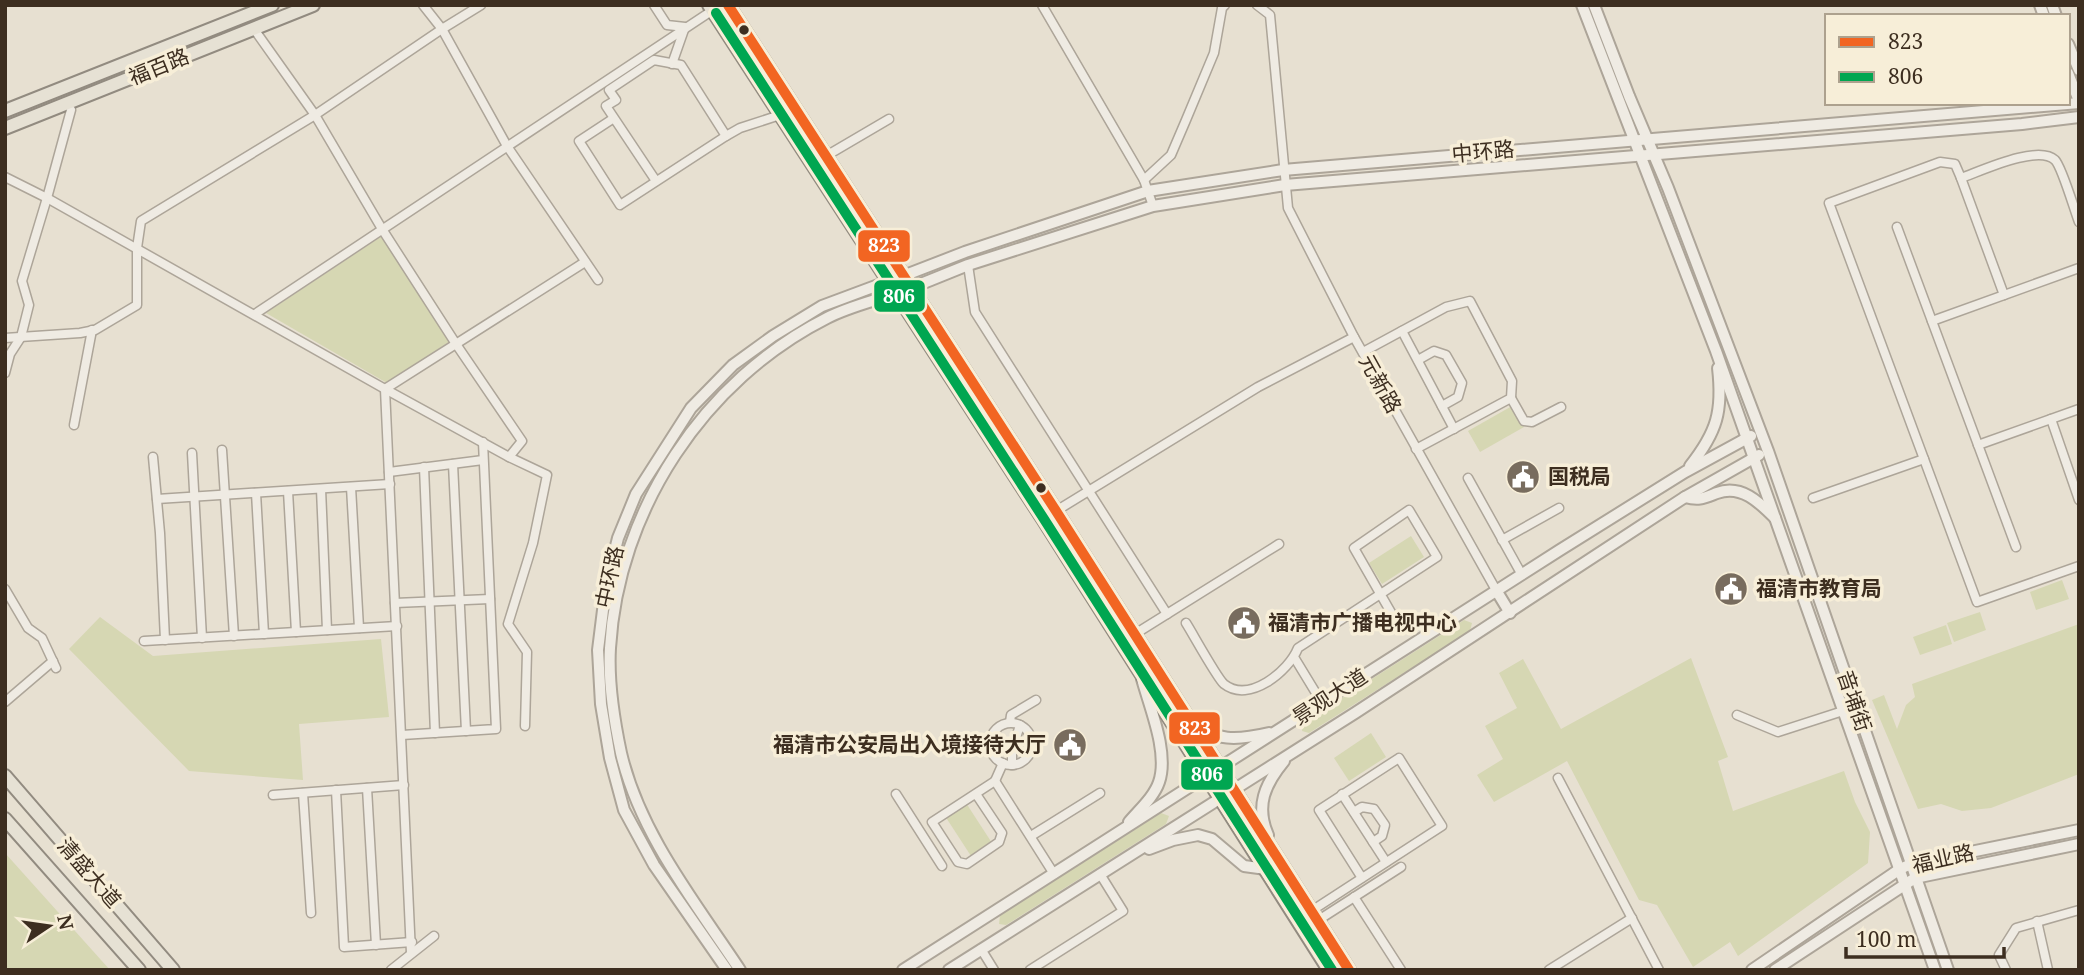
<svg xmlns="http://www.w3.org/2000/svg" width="2084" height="975" viewBox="0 0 2084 975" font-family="'Noto Serif','Noto Sans SC',serif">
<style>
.green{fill:#d6d7b3}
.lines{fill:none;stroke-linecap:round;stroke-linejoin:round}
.minor-casing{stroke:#ada599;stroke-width:11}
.tertiary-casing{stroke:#ada599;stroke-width:14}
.primary-casing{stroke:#928b80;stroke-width:16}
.minor{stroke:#efebe3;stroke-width:8}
.tertiary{stroke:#efebe3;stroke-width:10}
.primary{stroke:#e6e1d4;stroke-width:12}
.bus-1-casing{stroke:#f7eed8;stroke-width:16}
.bus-2-casing{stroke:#f7eed8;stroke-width:16}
.bus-1{stroke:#f26522;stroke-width:10}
.bus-2{stroke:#00a651;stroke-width:10}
.bus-dot{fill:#3d2e20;stroke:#f7eed8;stroke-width:2.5}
.labels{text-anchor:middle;stroke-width:7;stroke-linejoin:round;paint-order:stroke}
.street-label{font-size:21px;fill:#3d2e20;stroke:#f7eed8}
.poi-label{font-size:21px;font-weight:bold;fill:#3d2e20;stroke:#f7eed8;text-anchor:start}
.line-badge{stroke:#f7eed8;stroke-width:2.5}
.badge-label{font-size:19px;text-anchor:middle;font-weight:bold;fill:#fff}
</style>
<rect width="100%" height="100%" fill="#e7e0d1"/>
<g class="green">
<path d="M382,236L449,342L387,383L266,313Z"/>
<path d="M1512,406L1524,427L1480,452L1468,431Z"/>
<path d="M1411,536L1424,557L1382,584L1369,563Z"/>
<path d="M2062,580L2069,599L2036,610L2030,592Z"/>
<path d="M1980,612L1986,630L1954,642L1947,623Z"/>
<path d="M100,617L153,656L381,639L389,717L299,724L303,780L189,771L69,649Z"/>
<path d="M1464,620L1472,623L1470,631L1309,733L1302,731L1303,723Z"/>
<path d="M2079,624V774L1991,808L1962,811L1941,804L1918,809L1872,700L1884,695L1897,729L1906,705L1915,697L1912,684Z"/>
<path d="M1946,625L1952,644L1920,655L1913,637Z"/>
<path d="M1691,658L1728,757L1718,761L1733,811L1844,771L1855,802L1870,832L1868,863L1738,956L1730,942L1693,967L1657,905L1639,900L1567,761L1494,802L1477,775L1503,759L1485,726L1517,708L1499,673L1523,659L1561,729Z"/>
<path d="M1371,733L1386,757L1349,781L1334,758Z"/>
<path d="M966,803L992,843L971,856L945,816Z"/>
<path d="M1161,813L1169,816L1166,824L1006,925L999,924L1000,915Z"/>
<path d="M5,853L110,970H5Z"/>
</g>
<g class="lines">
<g class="minor-casing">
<g id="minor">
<path d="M423,5L442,29L507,146L598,280"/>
<path d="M654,5L667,25L685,27L672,64"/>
<path d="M1042,5L1144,180L1153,206"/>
<path d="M1257,5L1270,15L1288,208L1354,337L1496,590"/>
<path d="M254,29L315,115L382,229L456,344L522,441L509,457"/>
<path d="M614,118L579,141L620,205L726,136L681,65L654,60L609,90L616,100L606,106L656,181"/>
<path d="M726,136L740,128L780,115"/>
<path d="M826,156L889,119"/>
<path d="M5,177L47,198L385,389L509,457L547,475L533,543L508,624L527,652L525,726"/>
<path d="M1961,178L2004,295"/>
<path d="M1144,180L1171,155L1186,120L1214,53L1222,8L1225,5"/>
<path d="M2079,222C2074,209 2062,167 2055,160C2038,144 1981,171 1961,178L1955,164L1940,162L1829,203L1977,602L2079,566"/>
<path d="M1897,227L2016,547"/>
<path d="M968,265L975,312L1167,614"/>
<path d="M255,314L713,10"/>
<path d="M1932,321L2079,268"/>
<path d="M1402,331L1454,429"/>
<path d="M5,338L80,333L95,330L137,305V248L141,221L315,115L442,29L481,5"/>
<path d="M1363,352L1446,307L1470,301L1512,381L1511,398L1416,449"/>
<path d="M1418,360L1434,351L1446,355L1462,383L1458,397L1442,406"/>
<path d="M5,373L10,354L21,337L29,305L22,281L47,198L71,110"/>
<path d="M1511,398L1524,421L1532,422L1561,407"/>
<path d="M2051,419L2079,500"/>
<path d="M74,425L92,330"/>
<path d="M1978,445L2079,409"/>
<path d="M222,450L234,636"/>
<path d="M192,453L202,638"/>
<path d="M153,457L160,533L165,640"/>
<path d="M453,464L466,731"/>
<path d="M424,467L435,733"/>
<path d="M389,472L483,460"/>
<path d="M1468,478L1522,575"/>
<path d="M351,487L359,628"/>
<path d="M321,489L327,630"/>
<path d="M288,491L296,632"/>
<path d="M256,493L264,634"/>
<path d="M1813,498L1924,459"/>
<path d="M157,499L390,484"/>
<path d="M1056,511L1258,387L1354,337"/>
<path d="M1502,540L1559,508"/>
<path d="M5,589L28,628L42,638L56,668"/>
<path d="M395,603L490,599"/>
<path d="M1186,623C1193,634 1217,678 1224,684C1249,704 1289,671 1298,648L1437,557L1409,510L1354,548L1393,616"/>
<path d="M1135,634L1279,544"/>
<path d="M144,641L397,626"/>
<path d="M1294,657L1322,703"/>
<path d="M5,702L53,661"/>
<path d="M1737,715L1778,732L1843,711"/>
<path d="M1010,722L1011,715L1036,700"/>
<circle cx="1011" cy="744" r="21"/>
<path d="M402,735L496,729L483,442"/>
<path d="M1012,765V751L1020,725"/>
<path d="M1558,778L1659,970"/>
<path d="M995,781L1054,874"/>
<path d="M367,788L376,945"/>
<path d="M336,790L344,947L412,942"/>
<path d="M303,793L311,913"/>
<path d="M896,794L942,866"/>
<path d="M976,794L1002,833L999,842L967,864L958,862L932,822L995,781L1003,763"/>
<path d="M1342,794L1386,862"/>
<path d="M273,795L404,785"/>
<path d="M1354,812L1362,807L1374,809L1385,825L1382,836L1373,842"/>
<path d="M1031,836L1100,793"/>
<path d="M1354,897L1401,970"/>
<path d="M1319,906C1360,879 1401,853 1442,826L1399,758L1319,810L1362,878"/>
<path d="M1317,921L1401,867"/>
<path d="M2037,921L2048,970"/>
<path d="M981,949L994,970"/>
<path d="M411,953L385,389L585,262"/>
<path d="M391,970L434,936"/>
<path d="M1030,970L1123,911L1100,874"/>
<path d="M1549,970L1632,918"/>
<path d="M2006,970L1999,955L2016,928L2079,910"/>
</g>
</g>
<g class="tertiary-casing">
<g id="tertiary">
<path d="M1582,5L1716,351L1935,970"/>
<path d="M1594,5L1629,96L1668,188L1768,451L1948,970"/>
<path d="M2040,5L2044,16"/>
<path d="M2052,5L2056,16"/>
<path d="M2068,44L2079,70"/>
<path d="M2068,73L2079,101"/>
<path d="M903,276L965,252L1148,191L1283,170L2079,103"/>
<path d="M911,288L968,265L1153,206L1285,185L2022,124L2079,117"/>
<path d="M1690,466C1717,432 1723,411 1718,368"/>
<path d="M1685,497C1699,501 1704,498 1717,493C1741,484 1759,502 1775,518"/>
<path d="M1496,590L1510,613"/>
<path d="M1190,719C1214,743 1239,740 1269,733"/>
<path d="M1129,822C1139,810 1154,797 1159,782C1169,753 1150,708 1142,679"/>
<path d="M1268,835C1255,806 1265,784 1284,761"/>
<path d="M1149,849L1173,840L1198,835L1212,839L1244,866L1266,869"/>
<path d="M727,970L654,865L624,810L610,758L601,704L598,650L606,586L618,538L636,494L691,408L733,365L773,336L822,306L889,281"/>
<path d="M740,970C695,902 640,834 621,753C614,720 608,682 610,648C618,510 704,380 827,318C848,307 874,301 897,293"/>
<path d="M903,970L1560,550L1685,472L1751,436"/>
<path d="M949,970L1355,713L1685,497L1759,455"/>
<path d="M1752,970L1900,869L1911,864L2079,830"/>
<path d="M1775,970L1915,878L2079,844"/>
</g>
</g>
<g class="primary-casing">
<g id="primary">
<path d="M709,5L1043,519L1329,970"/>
<path d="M728,5L1056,511L1349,970"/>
<path d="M5,111L272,5"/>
<path d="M5,128L313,5"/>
<path d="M5,776L173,970"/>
<path d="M5,819L139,970"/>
</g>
</g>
<use href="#minor" class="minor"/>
<use href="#tertiary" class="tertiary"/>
<use href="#primary" class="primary"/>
<g class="bus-1-casing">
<path id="bus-1" d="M728,5L1056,511L1349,970"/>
</g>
<g class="bus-2-casing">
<path id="bus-2" d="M716,13L1044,519L1332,970"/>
</g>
<use href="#bus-1" class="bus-1"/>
<use href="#bus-2" class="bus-2"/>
</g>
<defs>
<g id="civic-disc" transform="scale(1.75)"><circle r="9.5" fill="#786c5e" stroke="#f7eed8"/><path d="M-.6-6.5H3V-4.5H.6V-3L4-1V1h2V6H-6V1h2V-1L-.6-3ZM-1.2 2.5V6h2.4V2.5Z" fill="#fff"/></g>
</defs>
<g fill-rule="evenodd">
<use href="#civic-disc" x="1523" y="477"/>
<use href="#civic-disc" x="1731" y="589"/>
<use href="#civic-disc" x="1244" y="623"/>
<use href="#civic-disc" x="1070" y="745"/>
</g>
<g class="bus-dot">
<circle cx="744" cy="30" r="6"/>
<circle cx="1041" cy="488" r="6"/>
</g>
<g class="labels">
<g class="street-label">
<text transform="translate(159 67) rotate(-22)" y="7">福百路</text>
<text transform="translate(1483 152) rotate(-5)" y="7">中环路</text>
<text transform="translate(1380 384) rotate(61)" y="7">元新路</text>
<text transform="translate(610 577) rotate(-78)" y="7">中环路</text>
<text transform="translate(1330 697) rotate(-33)" y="7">景观大道</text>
<text transform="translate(1854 701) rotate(71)" y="7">音埔街</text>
<text transform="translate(1943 859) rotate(-13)" y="7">福业路</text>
<text transform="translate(89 873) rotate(49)" y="7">清盛大道</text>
</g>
<g class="poi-label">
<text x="1548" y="484">国税局</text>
<text x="1756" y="596">福清市教育局</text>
<text x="1268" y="630">福清市广播电视中心</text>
<text x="1046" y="752" text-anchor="end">福清市公安局出入境接待大厅</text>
</g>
</g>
<g class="line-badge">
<rect x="857" y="229" width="54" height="34" rx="7" fill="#f26522"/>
<rect x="873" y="279" width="53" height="34" rx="7" fill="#00a651"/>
<rect x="1168" y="711" width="53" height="34" rx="7" fill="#f26522"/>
<rect x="1180" y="758" width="54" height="33" rx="7" fill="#00a651"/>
</g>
<g class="badge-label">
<text x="884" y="252">823</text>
<text x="899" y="303">806</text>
<text x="1195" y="735">823</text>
<text x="1207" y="781">806</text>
</g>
<rect width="2084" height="975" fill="none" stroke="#3d2e20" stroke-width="14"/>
<rect x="1825" y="14" width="245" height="91" fill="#f7eed8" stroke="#ada18e" stroke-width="2"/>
<rect x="1839" y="37" width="35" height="10" fill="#f26522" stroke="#ada18e" stroke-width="2"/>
<text x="1888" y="49" font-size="21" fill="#3d2e20">823</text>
<rect x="1839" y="72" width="35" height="10" fill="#00a651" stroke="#ada18e" stroke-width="2"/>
<text x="1888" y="84" font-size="21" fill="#3d2e20">806</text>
<g transform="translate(49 926) rotate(77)" stroke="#f7eed8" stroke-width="5" paint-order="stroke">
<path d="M0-5L12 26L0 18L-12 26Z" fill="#3d2e20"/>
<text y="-10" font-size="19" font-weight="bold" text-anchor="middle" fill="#3d2e20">N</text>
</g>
<path d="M1846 947v10h158v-10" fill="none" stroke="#3d2e20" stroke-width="3.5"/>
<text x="1856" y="947" font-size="21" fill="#3d2e20" stroke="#f7eed8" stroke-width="5" paint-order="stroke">100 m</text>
</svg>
